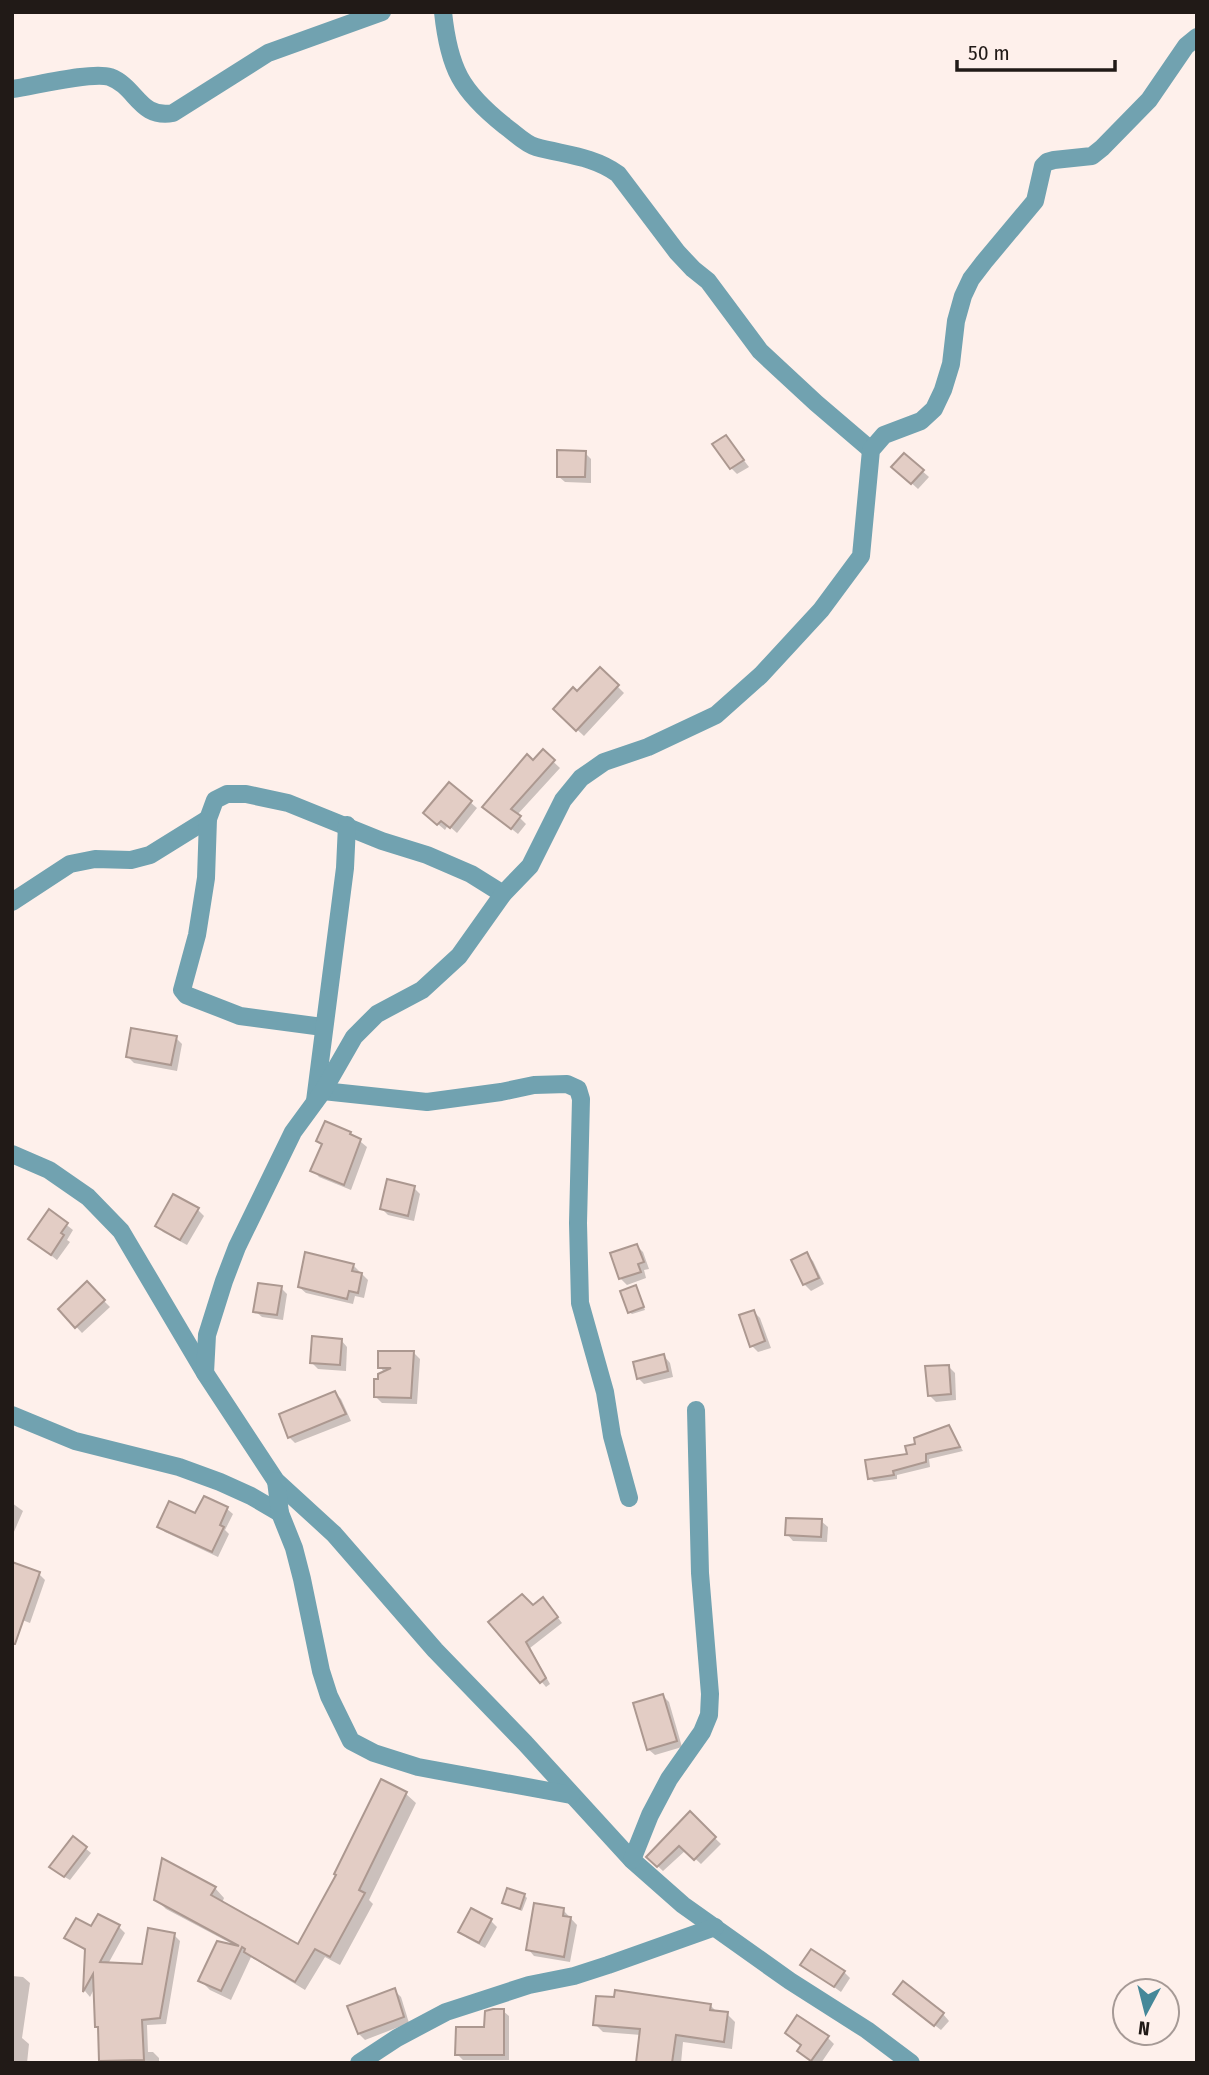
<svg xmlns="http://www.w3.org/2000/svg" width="1209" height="2075" viewBox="0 0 1209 2075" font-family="'Fira Sans Condensed',sans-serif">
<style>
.shadow{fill:#0003}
.building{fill:#e3cdc5;stroke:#ac9890;stroke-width:2}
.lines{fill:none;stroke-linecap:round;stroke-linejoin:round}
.minor{stroke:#71a2b0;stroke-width:18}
</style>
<rect width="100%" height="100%" fill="#fef0eb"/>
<g class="shadow">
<path d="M726,437L749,467L737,474L731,468Z"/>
<path d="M585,453L591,459V483L565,482L558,476Z"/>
<path d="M904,455L929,477L918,489L894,467Z"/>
<path d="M600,669L624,693L584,736L555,709L577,693Z"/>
<path d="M543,752L560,768L517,815L526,824L518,834L484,807Z"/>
<path d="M449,784L477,808L457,833L448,825L445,830L432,819Z"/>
<path d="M176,1038L182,1044L177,1071L134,1063L128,1057Z"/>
<path d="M350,1133L367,1147L351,1190L319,1177L313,1170L323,1146L318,1141Z"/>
<path d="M414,1188L420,1194L414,1221L388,1215L382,1209Z"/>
<path d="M198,1210L204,1216L187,1245L163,1232L157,1225Z"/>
<path d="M50,1212L73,1230L67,1240L70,1242L57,1260L30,1239Z"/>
<path d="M637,1246L643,1252L649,1269L644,1270L646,1278L627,1285L620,1278Z"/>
<path d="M807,1255L813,1261L824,1284L811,1291L804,1284L793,1261Z"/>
<path d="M353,1265L368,1280L364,1298L355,1296L353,1304L306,1293L299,1287Z"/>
<path d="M87,1284L110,1307L82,1333L60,1309Z"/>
<path d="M635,1287L645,1310L632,1314L629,1312Z"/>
<path d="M281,1288L287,1294L283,1320L262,1317L255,1311Z"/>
<path d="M754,1312L760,1318L771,1348L758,1352L752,1346Z"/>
<path d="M341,1340L347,1347L346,1371L318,1369L312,1363Z"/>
<path d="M413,1352L420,1359L417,1404L382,1403L376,1397L380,1381L385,1373L380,1367Z"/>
<path d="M664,1356L670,1363L673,1377L644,1384L638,1378Z"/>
<path d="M948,1366L955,1373L956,1400L936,1402L929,1395Z"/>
<path d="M335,1393L341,1399L351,1421L295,1443L289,1437Z"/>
<path d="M949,1427L963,1451L929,1459L930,1467L897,1475V1479L874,1482L870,1478L909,1455L917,1445Z"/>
<path d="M12,1503L23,1511L13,1534H12Z"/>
<path d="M227,1509L233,1514L225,1530L229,1534L218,1557L165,1532L159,1526Z"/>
<path d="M821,1521L828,1527L827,1542L793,1541L787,1534Z"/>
<path d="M39,1574L45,1580L30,1623L12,1616Z"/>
<path d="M548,1605L562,1623L530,1648L550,1684L546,1687L491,1622L533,1607Z"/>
<path d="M663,1696L669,1702L682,1747L655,1755L648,1749Z"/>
<path d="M381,1782L406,1794L416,1803L369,1900L373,1904L340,1965L325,1957L305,1990L251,1957L231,2000L210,1990L200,1980L234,1945L166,1909L156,1899L215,1888L224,1898L222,1903L299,1947L338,1876Z"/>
<path d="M690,1814L721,1844L701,1864L686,1850L663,1871L648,1857Z"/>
<path d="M74,1839L91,1853L70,1880L56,1872Z"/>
<path d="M524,1895L527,1898L522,1911L504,1903Z"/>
<path d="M563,1910L577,1925L570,1962L534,1956L528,1949Z"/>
<path d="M491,1921L497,1927L485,1948L467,1938L460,1932Z"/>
<path d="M119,1927L125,1933L108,1964L143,1965L174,1935L180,1941L166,2024L147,2025L148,2052H153L159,2058V2063H103L101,2061L100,2029L97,2026L95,1987L90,1997L85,1991L87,1952L67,1938L92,1928Z"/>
<path d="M802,1964L844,1972L850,1978L841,1992Z"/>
<path d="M12,1976L23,1977L30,1983L22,2038L29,2044L27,2063L12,2062Z"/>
<path d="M394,1990L401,1997L409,2023L365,2040L359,2034Z"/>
<path d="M616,1999L710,2005L717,2012L727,2014L735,2022L732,2049L683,2042L681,2063H637L641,2035L603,2032L595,2024Z"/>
<path d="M902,2000L943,2014L949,2021L941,2030Z"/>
<path d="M503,2011L509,2016V2060H463L457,2054L486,2029Z"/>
<path d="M787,2033L827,2037L834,2044L821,2063H813L799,2051L803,2046Z"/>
</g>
<g class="building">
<path d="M726,435L744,460L730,469L712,444Z"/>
<path d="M557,450L586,451L585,477H557Z"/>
<path d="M904,453L924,470L911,484L891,467Z"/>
<path d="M600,667L619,685L576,731L553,709L573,687L577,691Z"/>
<path d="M543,749L555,760L511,809L521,816L511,829L482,807L527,754L533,760Z"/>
<path d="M449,782L472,801L450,828L441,821L437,825L423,813Z"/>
<path d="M131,1028L177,1036L171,1065L126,1057Z"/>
<path d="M325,1121L351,1132L350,1134L361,1139L344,1185L310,1171L322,1144L316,1141Z"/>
<path d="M387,1179L415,1186L408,1216L380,1209Z"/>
<path d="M173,1194L199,1208L180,1240L155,1226Z"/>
<path d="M49,1209L68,1223L61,1233L64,1235L51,1255L28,1239Z"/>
<path d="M637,1244L644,1262L638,1264L641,1272L619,1279L610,1253Z"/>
<path d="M305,1252L354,1264L352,1271L362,1273L358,1293L349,1291L347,1299L298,1287Z"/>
<path d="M807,1252L819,1278L803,1285L791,1260Z"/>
<path d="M87,1281L105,1300L75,1328L58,1309Z"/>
<path d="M258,1283L282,1286L277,1315L253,1312Z"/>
<path d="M636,1285L644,1307L628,1313L620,1291Z"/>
<path d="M754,1310L765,1341L750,1347L739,1315Z"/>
<path d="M312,1336L342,1339L340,1365L310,1363Z"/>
<path d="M378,1351H414L411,1398L374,1397V1379H378V1374L391,1368H378Z"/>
<path d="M664,1354L668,1371L637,1379L633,1362Z"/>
<path d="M949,1365L951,1394L928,1396L925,1366Z"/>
<path d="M335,1391L346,1414L288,1438L279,1414Z"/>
<path d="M949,1425L960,1447L926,1454V1462L893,1471L894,1475L868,1479L865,1460L907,1454L905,1446L915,1444L914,1438Z"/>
<path d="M204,1496L228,1507L220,1525L224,1527L212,1552L157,1527L169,1501L195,1513Z"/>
<path d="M786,1518L822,1519L821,1537L785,1535Z"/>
<path d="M12,1562L40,1572L15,1644H12Z"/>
<path d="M522,1594L533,1605L543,1597L558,1617L526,1642L546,1678L540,1683L488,1622Z"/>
<path d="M663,1694L677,1741L647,1750L633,1703Z"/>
<path d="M381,1779L407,1792L359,1890L365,1893L330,1957L315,1949L295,1982L244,1952L245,1949L242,1947L221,1991L198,1981L217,1941L239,1946L154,1900L162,1858L216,1887L211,1895L298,1944L336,1875L334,1874Z"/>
<path d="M690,1811L716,1837L694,1860L679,1846L657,1867L646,1857Z"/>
<path d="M73,1836L87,1847L64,1877L49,1867Z"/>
<path d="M507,1888L525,1894L520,1909L502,1903Z"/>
<path d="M534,1903L564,1908L563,1916L571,1917L564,1957L526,1950Z"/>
<path d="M471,1908L492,1919L479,1943L458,1932Z"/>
<path d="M98,1914L120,1925L100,1962L142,1964L148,1928L175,1933L160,2018L142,2020L144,2060L99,2061L98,2027H95L93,1974L83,1992L85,1949L64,1938L76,1918L91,1926Z"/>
<path d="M811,1949L845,1971L834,1987L800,1965Z"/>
<path d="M903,1981L944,2013L934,2026L893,1994Z"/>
<path d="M395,1988L404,2017L358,2034L347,2006Z"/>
<path d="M615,1990L711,2004L710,2010L728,2012L724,2042L676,2035L672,2063H636L640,2029L593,2025L596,1996L614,1997Z"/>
<path d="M493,2009H504V2055H455L456,2027H484L485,2011Z"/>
<path d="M797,2015L829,2036L811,2061L797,2051L801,2045L785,2033Z"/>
</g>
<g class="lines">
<g class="minor">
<path d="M443,12C449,69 461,91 505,126C515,133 525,144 536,147C565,155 593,156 618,174L677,252L693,269L708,281L760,351L816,403L871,450"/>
<path d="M12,89C34,86 92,71 110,77C137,87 139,119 173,113L268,53L382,12"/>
<path d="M12,902L70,864L95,859L131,860L150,855L208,819"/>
<path d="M323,1027L240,1016L186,995L182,990L197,935L206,878L208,819L215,800L227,794H246L288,803L382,841L427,855L471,874L503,894"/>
<path d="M323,1091L427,1102L501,1092L534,1085L567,1084L578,1089L581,1099L578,1223L580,1303L605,1392L612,1436L629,1498"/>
<path d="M315,1101L345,868L347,825"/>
<path d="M12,1154L49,1170L88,1197L121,1231L205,1373L276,1481L334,1534L435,1650L525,1743L632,1860L683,1905L790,1981L867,2030L911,2063"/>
<path d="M205,1373L207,1335L224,1281L237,1247L293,1132L323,1091L354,1037L377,1014L422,990L459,956L503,894L530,866L563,800L581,778L604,762L648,747L716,715L761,675L821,610L861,556L871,450L884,435L921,421L934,409L943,390L951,364L956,321L963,296L971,279L984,262L1035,201L1043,166L1047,162L1054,160L1092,156L1102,148L1149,100L1186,46L1197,37"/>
<path d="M12,1415L75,1441L179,1467L220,1482L251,1496L280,1513"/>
<path d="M276,1481L280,1513L294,1548L302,1579L321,1671L329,1696L351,1741L374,1753L418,1767L571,1795"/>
<path d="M632,1860L650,1815L669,1779L702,1732L709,1715L710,1694L700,1573L696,1410"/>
<path d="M359,2063L397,2038L446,2012L529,1985L574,1976L608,1965L715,1927"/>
</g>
</g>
<rect width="1209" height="2075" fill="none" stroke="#211a17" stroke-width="28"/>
<g transform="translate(1146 2012) rotate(187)"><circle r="33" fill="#fef0eb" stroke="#a69a96" stroke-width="2"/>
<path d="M0-5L12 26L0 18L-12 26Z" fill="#458899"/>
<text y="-10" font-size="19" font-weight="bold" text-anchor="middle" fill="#211a17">N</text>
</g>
<path d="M957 60v10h158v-10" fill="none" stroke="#211a17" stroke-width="3.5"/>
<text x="968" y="60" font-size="21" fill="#211a17" stroke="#fef0eb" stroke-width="5" paint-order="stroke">50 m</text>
</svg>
